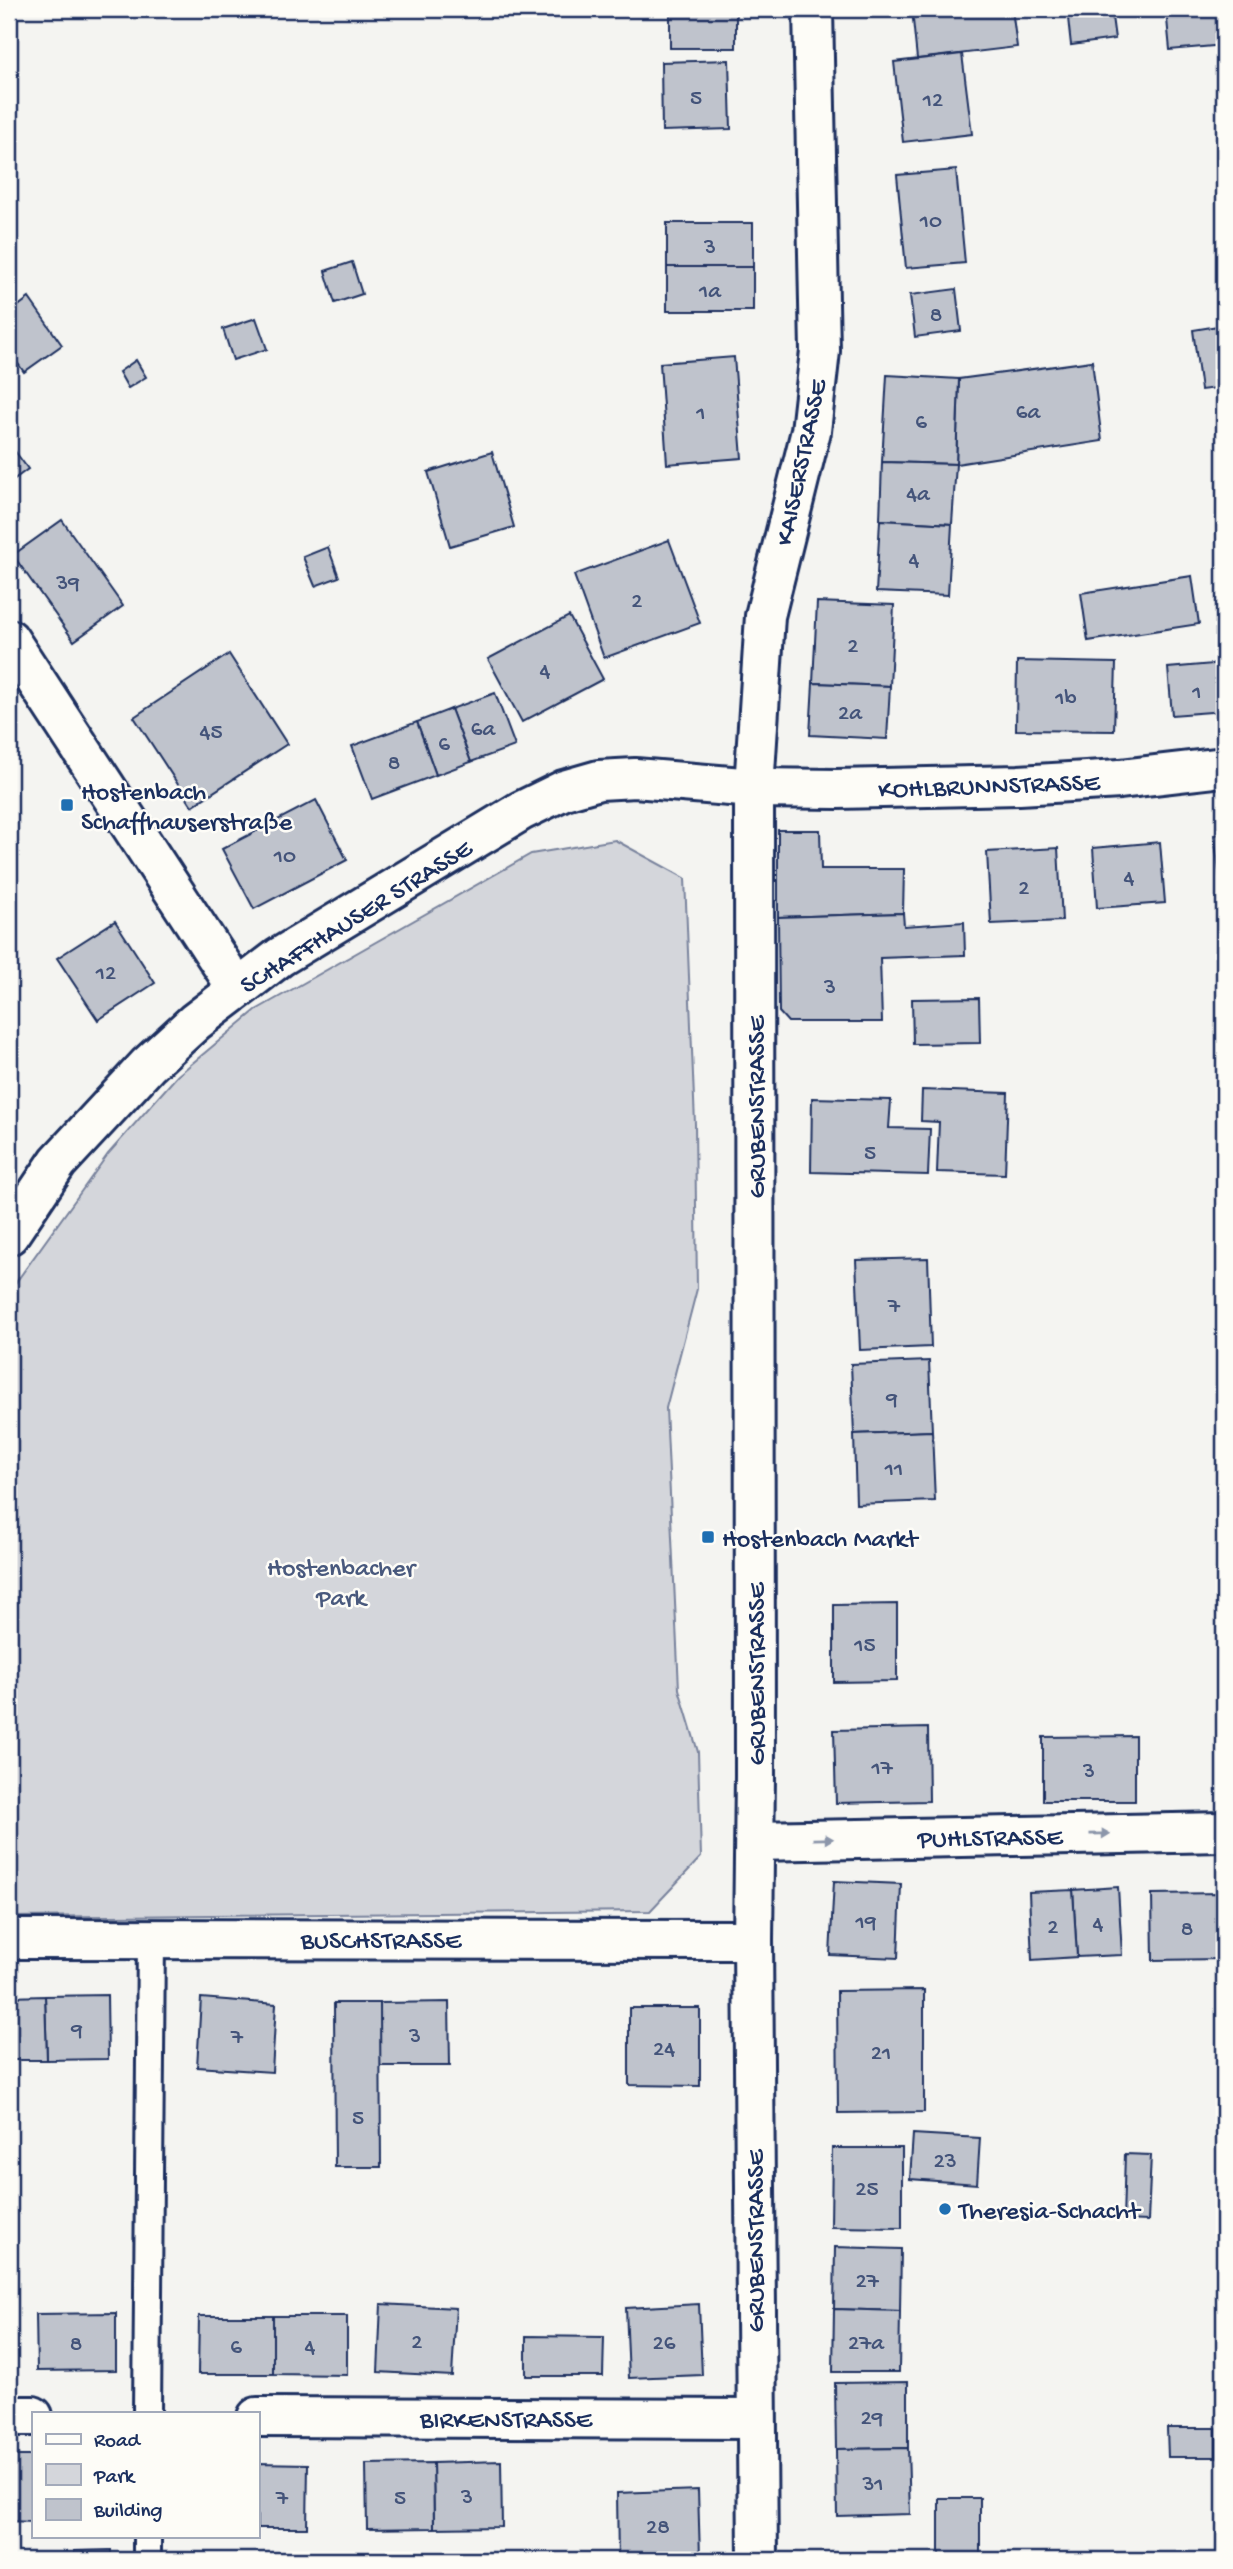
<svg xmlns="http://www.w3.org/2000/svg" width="1233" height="2569" viewBox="0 0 1233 2569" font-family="'Gochi Hand',sans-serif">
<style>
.green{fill:#d4d6db;stroke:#78829c;stroke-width:2}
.building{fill:#bfc3cc;stroke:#1b2f5e;stroke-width:2}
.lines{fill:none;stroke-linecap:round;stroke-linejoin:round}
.service-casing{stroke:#1b2f5e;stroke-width:32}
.minor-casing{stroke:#1b2f5e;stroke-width:44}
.service{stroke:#fdfcf7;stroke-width:26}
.minor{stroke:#fdfcf7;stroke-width:38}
.oneway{fill:#8c96aa}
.poi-dot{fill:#1f6fb2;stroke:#fdfcf7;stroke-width:2.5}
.labels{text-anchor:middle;stroke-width:5;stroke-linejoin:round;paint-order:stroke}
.number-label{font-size:23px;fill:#44547a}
.street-label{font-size:26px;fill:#1b2f5e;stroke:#fdfcf7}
.poi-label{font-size:26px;fill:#1b2f5e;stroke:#fdfcf7;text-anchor:start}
.park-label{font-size:26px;fill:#49597d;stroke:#fdfcf7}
</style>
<rect width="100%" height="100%" fill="#f4f4f1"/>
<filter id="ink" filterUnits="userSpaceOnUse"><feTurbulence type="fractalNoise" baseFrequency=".0143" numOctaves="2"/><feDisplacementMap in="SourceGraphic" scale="14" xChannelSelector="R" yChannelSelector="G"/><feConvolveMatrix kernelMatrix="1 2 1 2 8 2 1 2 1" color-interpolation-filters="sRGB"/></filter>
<g filter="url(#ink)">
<path class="green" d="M615,840L685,878L695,1124L697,1289L666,1408L679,1689L698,1752L701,1857L650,1911L9,1917V1292L108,1154L177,1076L256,1010L531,854Z"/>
<g class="building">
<rect x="670" y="9" width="66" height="39"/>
<path d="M922,9H1012L1017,47L917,59L912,10Z"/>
<path d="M1067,9H1111L1115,39L1071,45Z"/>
<path d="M1166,9H1224V45L1170,50Z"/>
<path d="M962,54L972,134L903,142L894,62Z"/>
<path d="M729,60L731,129L662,131L661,62Z"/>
<path d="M956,170L965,263L906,268L897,175Z"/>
<rect x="667" y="223" width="86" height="44"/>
<path d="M352,262L362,294L335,303L325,271Z"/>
<rect x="667" y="267" width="86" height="44"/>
<path d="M956,289L961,331L915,337L910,295Z"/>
<path d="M29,298L62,345L24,372L9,351V313Z"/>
<path d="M256,318L267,349L233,360L223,329Z"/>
<path d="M1224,325V387L1201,390L1193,330Z"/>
<path d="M734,357L742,458L667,464L660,363Z"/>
<path d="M136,360L146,377L128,388L119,372Z"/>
<path d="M1092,361L1102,441L956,464L959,379Z"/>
<path d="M887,375L959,379L956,464L882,462Z"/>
<path d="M9,443L28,469L9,483Z"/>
<path d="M492,452L514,527L450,546L428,472Z"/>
<path d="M882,462L956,464L952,524L880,520Z"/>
<path d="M62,520L123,606L74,641L13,555Z"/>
<path d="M880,520L952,524L948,595L876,592Z"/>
<path d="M669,540L700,623L604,658L574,575Z"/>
<path d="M328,547L339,577L315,586L303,557Z"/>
<path d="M1192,576L1199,624L1088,641L1081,593Z"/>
<path d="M817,602L894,605L890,686L813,683Z"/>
<path d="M569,616L603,679L522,722L488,659Z"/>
<path d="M229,654L287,744L192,806L134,717Z"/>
<path d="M1017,661L1116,663L1114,731L1016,730Z"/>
<path d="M1224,663V711L1172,715L1168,668Z"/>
<path d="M813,683L890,686L887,739L810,735Z"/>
<path d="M495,693L515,746L471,762L451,709Z"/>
<path d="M451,709L471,762L436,775L417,722Z"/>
<path d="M417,722L436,775L372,799L352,746Z"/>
<path d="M316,800L347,860L254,909L222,849Z"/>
<path d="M778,830H820L821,869H904L903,913L778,917Z"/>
<path d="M1224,833V908L1214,835Z"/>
<path d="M1160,842L1165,903L1097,908L1093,848Z"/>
<path d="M1058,848L1062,921L991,924L987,852Z"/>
<path d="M903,913L904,926L964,922L965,955L880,958L882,1022H788L779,1012L778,917Z"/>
<path d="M115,921L155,983L98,1020L57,958Z"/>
<path d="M979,998L980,1043L913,1044L912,999Z"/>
<path d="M922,1090L1008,1093L1005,1174L937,1172L939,1122L921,1121Z"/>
<path d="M812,1098L891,1100L889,1128L930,1129L928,1175L811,1172Z"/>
<path d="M928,1258L931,1347L860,1350L856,1260Z"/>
<path d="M929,1361L932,1431L854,1434L851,1364Z"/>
<path d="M932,1431L935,1501L856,1504L854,1434Z"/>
<path d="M897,1604V1681L834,1682V1605Z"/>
<path d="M928,1728L929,1801L836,1803L834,1730Z"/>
<path d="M1135,1736V1801H1043V1737Z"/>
<path d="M834,1881L901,1884L898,1958L830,1955Z"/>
<path d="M1118,1887L1122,1955L1077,1957L1073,1890Z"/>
<path d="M1073,1890L1077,1957L1032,1960L1029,1892Z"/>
<path d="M1221,1893L1222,1959L1153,1960L1152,1894Z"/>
<path d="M1221,1893H1224V1959H1222Z"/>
<path d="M924,1990V2112L838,2113L837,1991Z"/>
<path d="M107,1995L108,2059L47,2060L45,1996Z"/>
<path d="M45,1996L47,2060H9V1997Z"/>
<path d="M201,1998L276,2004L272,2072L197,2067Z"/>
<path d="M449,2002L450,2066H379L380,2003Z"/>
<path d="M334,2003H380L381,2167H335Z"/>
<path d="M629,2008H700V2086L629,2085Z"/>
<path d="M913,2134L980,2138L977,2184L910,2179Z"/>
<path d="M832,2148H902V2228L831,2227Z"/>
<path d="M1125,2154L1151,2155L1148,2221L1123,2220Z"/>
<path d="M835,2247L901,2249L900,2311L834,2309Z"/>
<path d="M381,2304L456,2308L452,2376L378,2372Z"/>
<path d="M699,2304L702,2375L629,2378L626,2308Z"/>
<path d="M834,2309L900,2311L899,2372H833Z"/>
<path d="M116,2313V2370L37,2371L36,2314Z"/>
<path d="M199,2316H273V2374H198Z"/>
<path d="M273,2316H347V2375L273,2374Z"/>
<path d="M526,2336L604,2337L603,2376H526Z"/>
<path d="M908,2382V2448L836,2449L835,2383Z"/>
<path d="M1167,2428H1216V2457H1168Z"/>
<path d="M908,2448L910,2514L837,2516L836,2449Z"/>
<path d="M9,2456H33V2522L9,2521Z"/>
<path d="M501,2461L502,2527L434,2528L433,2463Z"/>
<path d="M257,2463L308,2464L307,2528H257Z"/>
<path d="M433,2463L434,2528L367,2529L366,2464Z"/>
<path d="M698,2490L700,2557L618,2560L617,2493Z"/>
<rect x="939" y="2498" width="41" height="62"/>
<path d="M111,2550V2560H74V2551Z"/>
<path d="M700,2557V2560H618Z"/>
</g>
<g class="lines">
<g class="service-casing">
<g id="service">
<path d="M147,2413L151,1939"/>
<path d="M147,2560V2536"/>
</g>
</g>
<g class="minor-casing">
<g id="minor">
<path d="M9,639L237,988"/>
<path d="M9,1235L58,1162L148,1065L195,1022L280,957L521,811L564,790L599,780L635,778L754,788L837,789L1019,785L1120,779L1224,767"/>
<path d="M755,1841L1224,1832"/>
<path d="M9,1939L753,1940"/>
<path d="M9,2416H33"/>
<path d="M257,2417L755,2419"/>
<path d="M758,2560L753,1940L755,1776L754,788L765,616L811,431L820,351L813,9"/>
</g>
</g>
<use href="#service" class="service"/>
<use href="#minor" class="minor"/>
</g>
<defs><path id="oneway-solid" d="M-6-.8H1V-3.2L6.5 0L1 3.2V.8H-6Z" transform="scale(1.75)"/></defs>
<g class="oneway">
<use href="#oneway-solid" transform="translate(1100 1834) rotate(-1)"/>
<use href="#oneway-solid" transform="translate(823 1839) rotate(-1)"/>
</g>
</g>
<g class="poi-dot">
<rect x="60" y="798" width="14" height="14" rx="3.5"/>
<rect x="701" y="1530" width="14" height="14" rx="3.5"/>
<circle cx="945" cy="2209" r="7"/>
</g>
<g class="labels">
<g class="number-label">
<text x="696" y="104">5</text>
<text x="933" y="106">12</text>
<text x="931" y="227">10</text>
<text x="710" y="253">3</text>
<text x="710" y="297">1a</text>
<text x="936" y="321">8</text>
<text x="1028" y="418">6a</text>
<text x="701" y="419">1</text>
<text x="921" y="428">6</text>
<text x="918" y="500">4a</text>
<text x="914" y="566">4</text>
<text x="68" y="589">39</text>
<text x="637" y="607">2</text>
<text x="853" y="652">2</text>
<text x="545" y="677">4</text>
<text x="1197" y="698">1</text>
<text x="1066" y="704">1b</text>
<text x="850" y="719">2a</text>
<text x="483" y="735">6a</text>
<text x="211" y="738">45</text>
<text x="444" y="750">6</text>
<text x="394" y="769">8</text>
<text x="285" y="862">10</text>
<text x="1129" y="884">4</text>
<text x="1024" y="894">2</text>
<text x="106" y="979">12</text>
<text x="830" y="993">3</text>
<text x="870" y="1159">5</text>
<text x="894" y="1312">7</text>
<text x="892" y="1405">9</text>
<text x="894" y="1475">11</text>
<text x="865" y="1651">15</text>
<text x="882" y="1774">17</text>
<text x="1089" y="1777">3</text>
<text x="866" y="1928">19</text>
<text x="1098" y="1930">4</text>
<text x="1053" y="1933">2</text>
<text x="1187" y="1935">8</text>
<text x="77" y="2036">9</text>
<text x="415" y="2042">3</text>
<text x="237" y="2043">7</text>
<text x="664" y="2055">24</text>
<text x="881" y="2059">21</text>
<text x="358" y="2124">5</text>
<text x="945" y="2167">23</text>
<text x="867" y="2195">25</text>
<text x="867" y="2287">27</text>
<text x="417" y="2348">2</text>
<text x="664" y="2349">26</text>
<text x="866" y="2349">27a</text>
<text x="76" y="2350">8</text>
<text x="236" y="2353">6</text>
<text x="310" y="2353">4</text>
<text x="872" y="2424">29</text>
<text x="873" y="2490">31</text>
<text x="467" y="2503">3</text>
<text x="282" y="2504">7</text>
<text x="400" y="2504">5</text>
<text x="658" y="2533">28</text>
</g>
<g class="street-label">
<text transform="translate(799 462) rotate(-78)" y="9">KAISERSTRASSE</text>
<text transform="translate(989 784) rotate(-2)" y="9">KOHLBRUNNSTRASSE</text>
<text transform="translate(355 915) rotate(-32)" y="9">SCHAFFHAUSER STRASSE</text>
<text transform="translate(755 1107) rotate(-90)" y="9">GRUBENSTRASSE</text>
<text transform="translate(755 1674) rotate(-90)" y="9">GRUBENSTRASSE</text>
<text transform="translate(990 1836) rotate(-1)" y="9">PUHLSTRASSE</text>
<text x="381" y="1948">BUSCHSTRASSE</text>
<text transform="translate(754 2241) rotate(-90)" y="9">GRUBENSTRASSE</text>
<text x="506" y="2427">BIRKENSTRASSE</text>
</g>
<g class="poi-label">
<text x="81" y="799">Hostenbach<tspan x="81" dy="30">Schaffhauserstraße</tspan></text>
<text x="722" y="1546">Hostenbach Markt</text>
<text x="959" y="2218">Theresia-Schacht</text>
</g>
<g class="park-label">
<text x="341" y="1575">Hostenbacher<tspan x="341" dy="30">Park</tspan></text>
</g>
</g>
<rect width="1233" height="2569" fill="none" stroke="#fdfcf7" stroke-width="35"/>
<rect x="18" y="18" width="1198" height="2534" fill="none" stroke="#1b2f5e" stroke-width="2.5" filter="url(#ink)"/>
<rect x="32" y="2412" width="228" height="126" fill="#fdfcf7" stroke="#a3aaba" stroke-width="2"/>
<rect x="46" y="2434" width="35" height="10" fill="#fdfcf7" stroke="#a3aaba" stroke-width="2"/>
<text x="94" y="2446" font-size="21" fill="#1b2f5e">Road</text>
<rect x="46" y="2464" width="35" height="21" fill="#d4d6db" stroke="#a3aaba" stroke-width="2"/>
<text x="94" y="2482" font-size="21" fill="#1b2f5e">Park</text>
<rect x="46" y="2499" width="35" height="21" fill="#bfc3cc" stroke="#a3aaba" stroke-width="2"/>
<text x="94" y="2516" font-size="21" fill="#1b2f5e">Building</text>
</svg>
